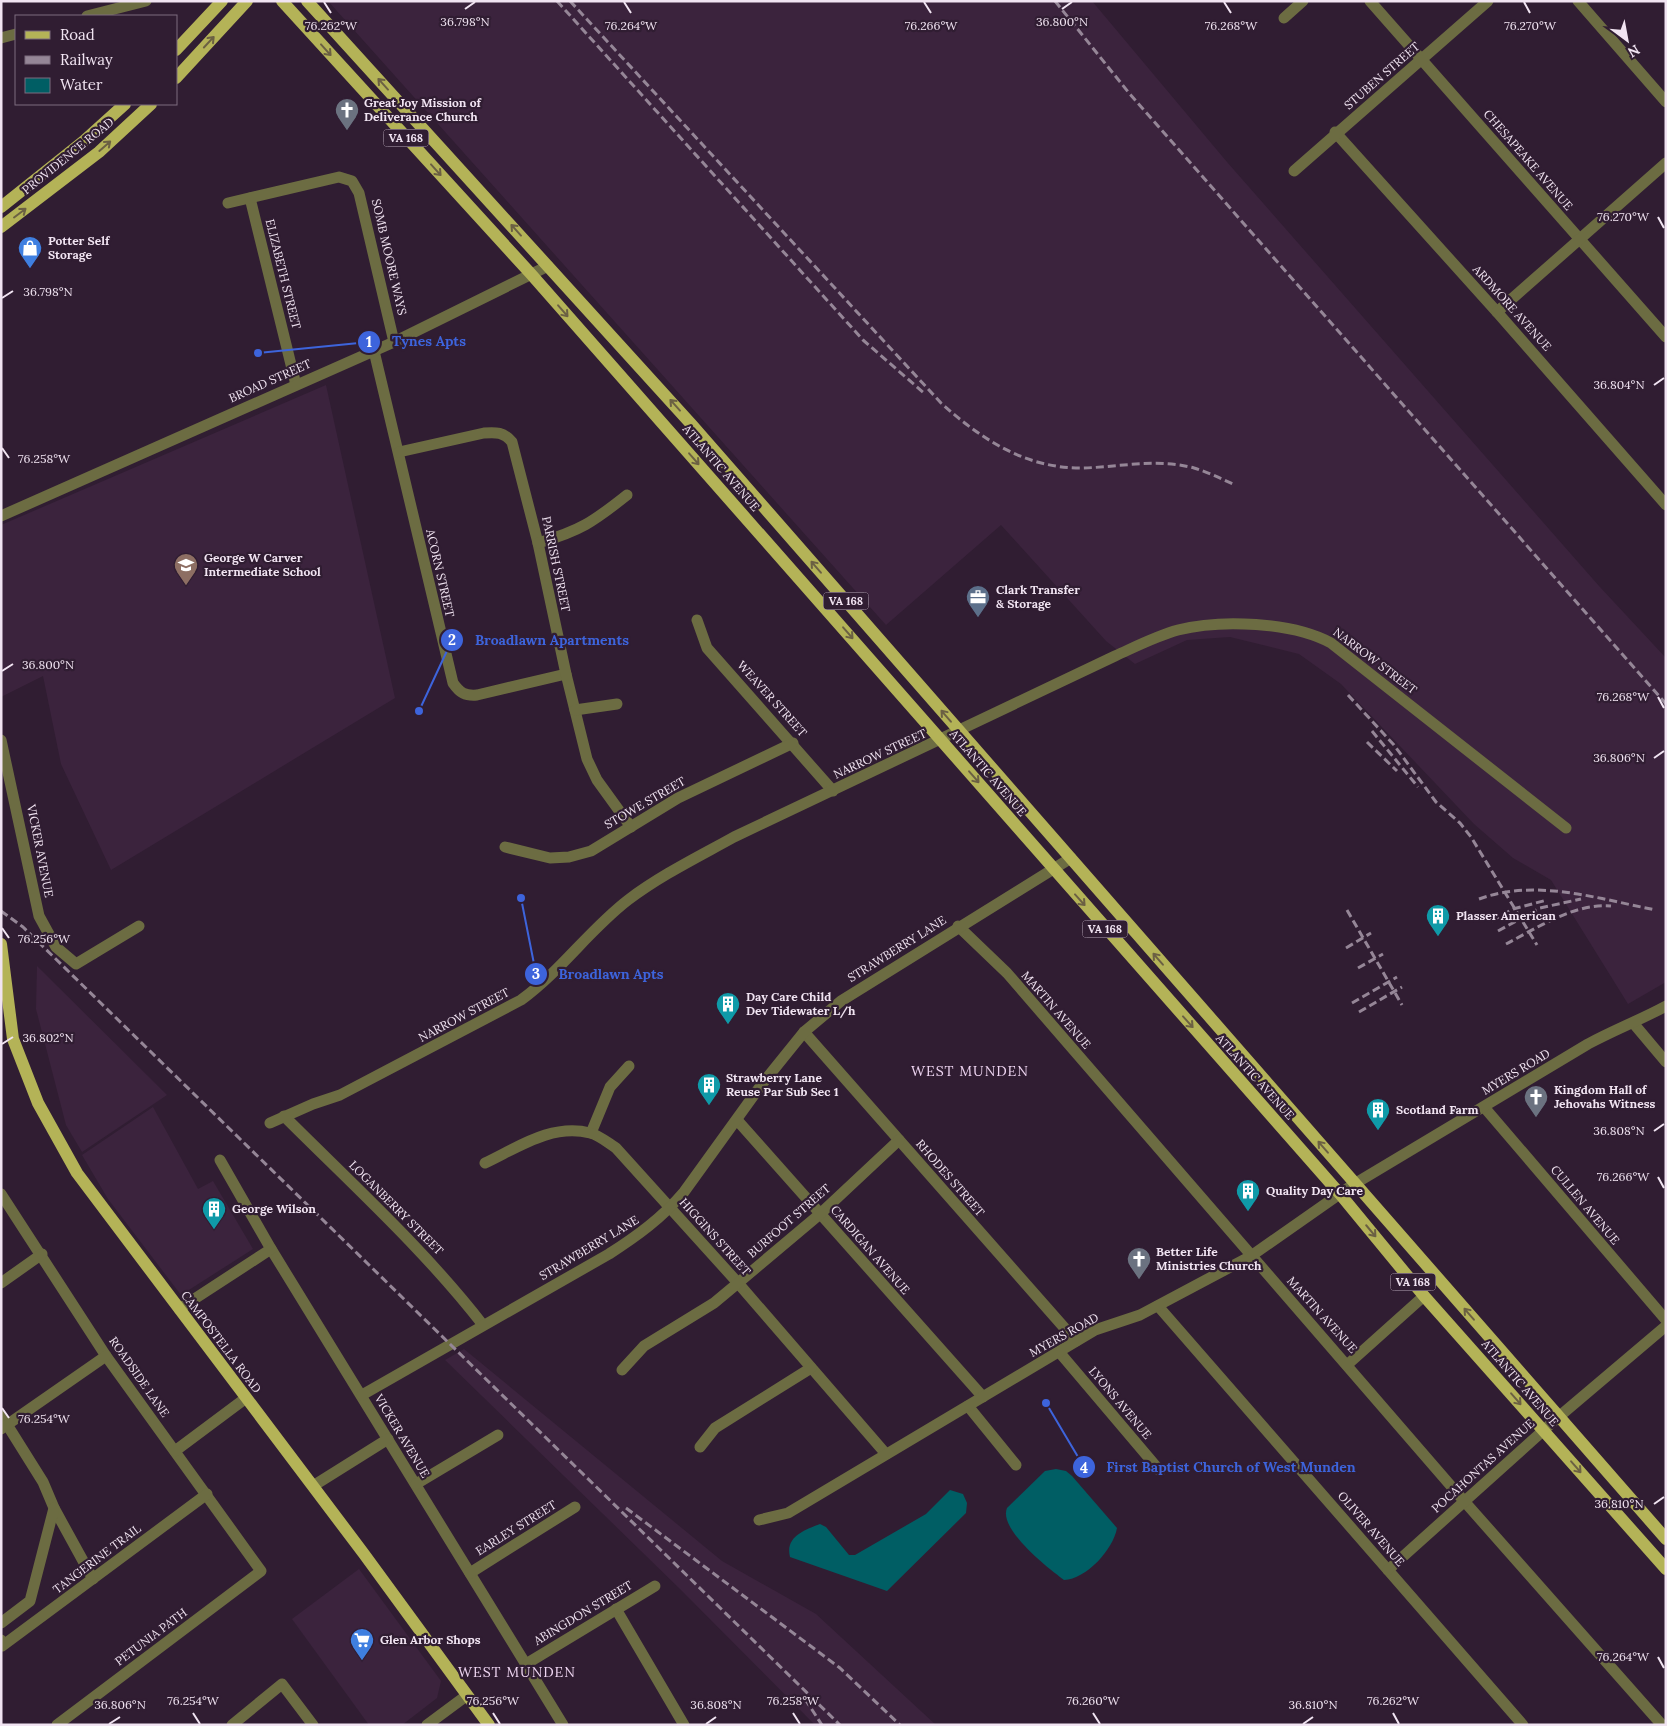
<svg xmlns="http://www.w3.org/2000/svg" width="1667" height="1726" viewBox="0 0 1667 1726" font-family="Lora,serif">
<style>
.built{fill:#3b233d}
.water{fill:#005e64}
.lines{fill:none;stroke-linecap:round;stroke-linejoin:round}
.minor{stroke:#6c6c42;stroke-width:11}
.major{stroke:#b4b357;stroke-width:12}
.rail{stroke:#958697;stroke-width:3;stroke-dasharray:8 4;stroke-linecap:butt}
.oneway{stroke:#6b6043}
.ticks{fill:none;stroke:#f1e4f2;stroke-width:2}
.labels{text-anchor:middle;stroke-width:4.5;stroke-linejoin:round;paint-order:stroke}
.shield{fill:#301d32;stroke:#b7a8b8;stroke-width:1}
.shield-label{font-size:11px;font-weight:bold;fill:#f1e4f2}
.street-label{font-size:12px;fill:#f1e4f2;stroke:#301d32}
.poi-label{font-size:12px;font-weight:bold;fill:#f1e4f2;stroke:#301d32;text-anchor:start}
.neighbourhood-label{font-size:14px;letter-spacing:1px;fill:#efd6f2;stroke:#301d32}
.ticks-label{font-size:12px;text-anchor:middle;fill:#f1e4f2;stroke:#301d32;stroke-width:4.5;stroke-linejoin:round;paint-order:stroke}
.leader{fill:none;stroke:#3d64dc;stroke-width:2}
.callout-dot{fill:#3d64dc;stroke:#301d32;stroke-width:2}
.mark-label{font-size:15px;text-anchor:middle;font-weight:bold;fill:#fff}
.callout-label{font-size:14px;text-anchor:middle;font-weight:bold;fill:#3d64dc;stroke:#301d32;stroke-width:4.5;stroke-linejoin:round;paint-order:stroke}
</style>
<rect width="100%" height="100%" fill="#301d32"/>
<g class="built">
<path d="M328,1H1092L1227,162L1599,586L1666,658V982L1628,1004L1551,880L1513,858L1474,824L1341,684L1299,654L1230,637L1187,640L1135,664L1106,641L1001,525L886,625Z"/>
<path d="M326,385L395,698L111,870L61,764L43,676L1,697V525Z"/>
<path d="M37,966L167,1095L82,1152L66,1125L36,1009Z"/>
<path d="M153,1107L198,1189L213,1181L253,1249L181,1295L108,1199L82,1155Z"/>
<path d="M464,1349L722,1561L816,1614L936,1725H815L680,1589L445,1360Z"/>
<path d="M359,1569L441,1681L437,1698L402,1725H369L292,1619Z"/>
</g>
<g class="water">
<path d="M1056,1469L1066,1471L1072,1476L1117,1528C1113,1550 1086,1579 1064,1580C1048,1568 998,1529 1007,1508L1045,1471Z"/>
<path d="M950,1490L963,1494L967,1503L966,1513L887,1591L790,1557C785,1537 804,1530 820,1524L826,1527L849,1555H855L926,1514Z"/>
</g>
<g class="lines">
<g class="minor">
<path d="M1370,1L1666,337"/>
<path d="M1578,1L1666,102"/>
<path d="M87,16L146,1"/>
<path d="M1284,18L1303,1"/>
<path d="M1,38L16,34"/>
<path d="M1335,132L1497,312L1666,505"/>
<path d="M1294,171L1488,1"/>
<path d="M250,198L296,385"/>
<path d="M228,203L339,177L352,181L359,193L394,342"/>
<path d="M1497,312L1666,163"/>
<path d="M374,351L453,683C460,693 465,696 477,695L566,674"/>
<path d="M399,452L484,433C496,432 504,432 512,442L538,543L566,674L587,759L597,780L631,827"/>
<path d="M1,516L394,342L548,266"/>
<path d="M538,543C580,531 593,522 627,495"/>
<path d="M697,620L707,648L833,791"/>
<path d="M575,710L617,704"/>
<path d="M1,740L39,916L56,947L76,964L139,926"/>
<path d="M505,847L550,858L569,857L591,851L678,798L793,743"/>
<path d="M958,926L1007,973L1464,1501L1662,1725"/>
<path d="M1634,1024L1666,1062"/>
<path d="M804,1032L1076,1341"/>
<path d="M1484,1107L1666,1320"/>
<path d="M284,1116C352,1184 424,1249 483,1325"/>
<path d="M737,1120L983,1397"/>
<path d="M270,1123L313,1104L340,1095L521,1000C561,971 589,930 628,900C661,875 698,857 734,837L1115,656C1135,647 1156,636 1178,630C1221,619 1292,622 1331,643L1566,828"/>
<path d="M591,1133L610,1087L629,1066"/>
<path d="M220,1160L271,1249L563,1725"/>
<path d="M485,1163C517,1148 552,1123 590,1133C599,1135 608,1143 616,1148L738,1283L886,1454"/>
<path d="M1,1194L106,1356L261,1571L57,1725"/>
<path d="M1,1283L42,1254"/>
<path d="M1158,1306L1523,1725"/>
<path d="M179,1309L271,1249"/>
<path d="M1060,1353L1160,1471"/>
<path d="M1347,1365L1424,1296"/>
<path d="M622,1370L644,1346L714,1303L738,1283L820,1214L899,1140"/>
<path d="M362,1395L609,1254C637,1236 662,1218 684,1192L762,1084L804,1032L841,1001L1071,858"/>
<path d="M968,1406L1016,1465"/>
<path d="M1,1415L43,1482L54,1508L93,1579"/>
<path d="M1,1429L106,1356"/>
<path d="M700,1447L715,1428L811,1368"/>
<path d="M175,1451L246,1398"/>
<path d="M416,1484L498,1435"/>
<path d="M313,1486L388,1439"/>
<path d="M759,1520L788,1513L1095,1330L1140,1315L1251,1256L1351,1186L1588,1044C1614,1030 1640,1020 1666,1006"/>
<path d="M1388,1570L1555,1420L1666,1326"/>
<path d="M470,1573L575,1507"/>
<path d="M616,1609L684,1725"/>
<path d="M1,1623L30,1601L54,1508"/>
<path d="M1,1640L2,1646L207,1494"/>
<path d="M526,1664L655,1586"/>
<path d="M232,1725L282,1684L313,1725"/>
<path d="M427,1725L466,1696"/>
</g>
<g class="major">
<path d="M282,1L531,274L1340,1194L1424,1296L1666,1569"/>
<path d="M307,1L692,425L1666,1539"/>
<path d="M176,50L222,1"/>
<path d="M176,78L247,1"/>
<path d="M1,207L84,141L125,104"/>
<path d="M1,227L99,152L151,104"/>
<path d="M1,944L13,1039L38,1103L77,1173L364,1554L489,1725"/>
</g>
<g class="rail">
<path d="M557,1L863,340L924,393"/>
<path d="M570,1L941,403C981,439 1026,469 1083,468C1120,467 1157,458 1194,468C1207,472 1220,478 1233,484"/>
<path d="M1055,1L1129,93L1666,704"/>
<path d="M1348,695L1394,745L1436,802L1460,823L1471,837L1537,945"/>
<path d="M1372,731L1418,787"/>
<path d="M1367,742L1397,771"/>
<path d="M1479,899C1537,878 1598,899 1656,910"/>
<path d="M1347,910L1402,1005"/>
<path d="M1,911L23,927L840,1725"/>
<path d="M1492,921L1513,909L1547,900"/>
<path d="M1498,931L1540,908L1581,899"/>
<path d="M1506,944C1537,928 1574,903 1611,906"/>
<path d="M1346,948L1371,933"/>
<path d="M1358,968L1383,954"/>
<path d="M1352,1003L1397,977"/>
<path d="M1359,1012L1402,987"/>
<path d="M626,1508L840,1668L900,1725"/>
<path d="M805,1699L822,1725"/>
</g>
</g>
<defs><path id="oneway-shaft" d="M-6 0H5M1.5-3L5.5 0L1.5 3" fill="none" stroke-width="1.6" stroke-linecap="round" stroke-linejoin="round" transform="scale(1.25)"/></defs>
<g class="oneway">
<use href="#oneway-shaft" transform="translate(209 42) rotate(-47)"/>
<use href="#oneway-shaft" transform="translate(326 50) rotate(48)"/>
<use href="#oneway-shaft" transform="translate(383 84) rotate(-132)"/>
<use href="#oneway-shaft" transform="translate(105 146) rotate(-41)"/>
<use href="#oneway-shaft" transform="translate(436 170) rotate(48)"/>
<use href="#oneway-shaft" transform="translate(20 213) rotate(-37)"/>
<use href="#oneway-shaft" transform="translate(516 230) rotate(-132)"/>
<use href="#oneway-shaft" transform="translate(563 311) rotate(49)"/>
<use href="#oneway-shaft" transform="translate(675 405) rotate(-132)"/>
<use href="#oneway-shaft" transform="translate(694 459) rotate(49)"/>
<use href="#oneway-shaft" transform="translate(816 567) rotate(-131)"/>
<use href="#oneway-shaft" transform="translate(848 633) rotate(49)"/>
<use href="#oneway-shaft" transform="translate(946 716) rotate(-131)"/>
<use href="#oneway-shaft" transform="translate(974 777) rotate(49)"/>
<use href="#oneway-shaft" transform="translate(1080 900) rotate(48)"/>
<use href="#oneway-shaft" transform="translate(1158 959) rotate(-131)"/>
<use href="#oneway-shaft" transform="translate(1188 1022) rotate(48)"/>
<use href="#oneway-shaft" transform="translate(1323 1147) rotate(-131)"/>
<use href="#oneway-shaft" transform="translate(1371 1231) rotate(50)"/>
<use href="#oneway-shaft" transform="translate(1469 1314) rotate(-131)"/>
<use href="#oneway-shaft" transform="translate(1516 1399) rotate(49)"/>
<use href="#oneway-shaft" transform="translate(1576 1467) rotate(49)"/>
</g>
<path class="ticks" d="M324,2L331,13M624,2L631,13M924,2L931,13M1224,2L1231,13M1524,2L1530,13M465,9L475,2M1062,9L1072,2M1658,217L1664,228M2,298L13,291M1654,385L1664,378M2,448L9,458M2,671L13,664M1658,697L1664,708M1654,758L1664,751M2,928L9,938M2,1044L13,1037M1654,1131L1664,1124M1658,1177L1664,1188M2,1408L9,1418M1654,1504L1664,1497M1658,1657L1664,1668M193,1713L200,1724M493,1713L500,1724M793,1713L800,1724M1093,1713L1100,1724M1393,1713L1399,1724M109,1724L120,1717M706,1724L716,1717M1303,1724L1313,1717"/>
<defs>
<g id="church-pin" transform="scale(1.25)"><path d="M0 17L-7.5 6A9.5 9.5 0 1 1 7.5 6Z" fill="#6b7280" stroke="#301d32"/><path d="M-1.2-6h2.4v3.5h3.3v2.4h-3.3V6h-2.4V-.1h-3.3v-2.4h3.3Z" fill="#fff"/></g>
<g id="shop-pin" transform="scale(1.25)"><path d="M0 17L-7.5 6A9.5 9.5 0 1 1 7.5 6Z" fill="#3f7fe0" stroke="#301d32"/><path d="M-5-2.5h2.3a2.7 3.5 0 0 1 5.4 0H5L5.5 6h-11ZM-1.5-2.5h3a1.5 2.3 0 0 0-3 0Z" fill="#fff"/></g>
<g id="school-pin" transform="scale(1.25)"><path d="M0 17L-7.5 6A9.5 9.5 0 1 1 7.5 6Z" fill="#8d6e63" stroke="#301d32"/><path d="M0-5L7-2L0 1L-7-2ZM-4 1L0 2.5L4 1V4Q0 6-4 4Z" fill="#fff"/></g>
<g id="office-pin" transform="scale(1.25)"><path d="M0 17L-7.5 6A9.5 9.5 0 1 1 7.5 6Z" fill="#5c6f8a" stroke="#301d32"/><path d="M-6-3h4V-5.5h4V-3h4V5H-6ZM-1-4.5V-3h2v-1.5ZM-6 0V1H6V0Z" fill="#fff"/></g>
<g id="building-pin" transform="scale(1.25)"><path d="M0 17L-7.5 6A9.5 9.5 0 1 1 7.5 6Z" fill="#0f9aa8" stroke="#301d32"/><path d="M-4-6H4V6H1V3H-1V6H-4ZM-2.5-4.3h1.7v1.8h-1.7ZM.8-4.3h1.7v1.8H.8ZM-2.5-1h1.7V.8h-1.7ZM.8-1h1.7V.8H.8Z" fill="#fff"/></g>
<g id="supermarket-pin" transform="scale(1.25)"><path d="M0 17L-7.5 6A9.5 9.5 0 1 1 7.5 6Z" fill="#3f7fe0" stroke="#301d32"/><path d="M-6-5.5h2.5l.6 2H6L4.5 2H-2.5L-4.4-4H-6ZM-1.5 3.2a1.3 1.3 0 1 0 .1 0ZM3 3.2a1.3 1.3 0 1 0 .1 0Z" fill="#fff"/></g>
</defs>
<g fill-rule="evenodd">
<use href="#church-pin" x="347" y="110"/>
<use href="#shop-pin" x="30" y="248"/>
<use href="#school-pin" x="186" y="565"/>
<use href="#office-pin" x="978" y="597"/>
<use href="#building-pin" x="1438" y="916"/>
<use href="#building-pin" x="728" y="1004"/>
<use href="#building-pin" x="709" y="1085"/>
<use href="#church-pin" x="1536" y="1097"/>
<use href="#building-pin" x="1378" y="1110"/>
<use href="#building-pin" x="1248" y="1191"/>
<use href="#building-pin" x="214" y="1209"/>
<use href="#church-pin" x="1139" y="1259"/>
<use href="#supermarket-pin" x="362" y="1640"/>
</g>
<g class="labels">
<g class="shield">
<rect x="383.5" y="129.5" width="45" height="17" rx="4"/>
<rect x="823.5" y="592.5" width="45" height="17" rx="4"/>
<rect x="1082.5" y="920.5" width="45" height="17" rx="4"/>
<rect x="1390.5" y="1273.5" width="45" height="17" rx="4"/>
</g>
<g class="shield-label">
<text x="406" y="142">VA 168</text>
<text x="846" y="605">VA 168</text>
<text x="1105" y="933">VA 168</text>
<text x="1413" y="1286">VA 168</text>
</g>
<g class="street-label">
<text transform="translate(1382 76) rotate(-41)" y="4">STUBEN STREET</text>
<text transform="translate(68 156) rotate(-39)" y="4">PROVIDENCE ROAD</text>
<text transform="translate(1528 160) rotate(49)" y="4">CHESAPEAKE AVENUE</text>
<text transform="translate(389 257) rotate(77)" y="4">SOMB MOORE WAYS</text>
<text transform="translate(283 274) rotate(76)" y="4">ELIZABETH STREET</text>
<text transform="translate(1512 308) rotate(48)" y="4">ARDMORE AVENUE</text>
<text transform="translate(270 381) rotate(-24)" y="4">BROAD STREET</text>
<text transform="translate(721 468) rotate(49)" y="4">ATLANTIC AVENUE</text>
<text transform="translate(556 564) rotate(78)" y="4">PARRISH STREET</text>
<text transform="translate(440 573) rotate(77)" y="4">ACORN STREET</text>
<text transform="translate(1375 661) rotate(37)" y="4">NARROW STREET</text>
<text transform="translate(772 699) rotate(48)" y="4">WEAVER STREET</text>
<text transform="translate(880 754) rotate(-25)" y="4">NARROW STREET</text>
<text transform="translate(988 773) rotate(49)" y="4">ATLANTIC AVENUE</text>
<text transform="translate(645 803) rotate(-30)" y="4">STOWE STREET</text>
<text transform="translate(40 851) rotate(79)" y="4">VICKER AVENUE</text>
<text transform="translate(897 949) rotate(-32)" y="4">STRAWBERRY LANE</text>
<text transform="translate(1056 1010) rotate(49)" y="4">MARTIN AVENUE</text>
<text transform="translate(464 1015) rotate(-28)" y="4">NARROW STREET</text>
<text transform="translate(1516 1072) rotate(-31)" y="4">MYERS ROAD</text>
<text transform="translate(1255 1077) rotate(48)" y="4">ATLANTIC AVENUE</text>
<text transform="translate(950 1178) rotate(49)" y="4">RHODES STREET</text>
<text transform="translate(1585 1205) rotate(50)" y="4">CULLEN AVENUE</text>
<text transform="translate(396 1208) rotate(45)" y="4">LOGANBERRY STREET</text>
<text transform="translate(789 1221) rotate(-41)" y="4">BURFOOT STREET</text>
<text transform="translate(715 1237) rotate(48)" y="4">HIGGINS STREET</text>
<text transform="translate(589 1248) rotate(-31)" y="4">STRAWBERRY LANE</text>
<text transform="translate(870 1250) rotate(49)" y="4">CARDIGAN AVENUE</text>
<text transform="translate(1322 1315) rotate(48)" y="4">MARTIN AVENUE</text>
<text transform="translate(1064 1335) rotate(-29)" y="4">MYERS ROAD</text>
<text transform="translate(221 1342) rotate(53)" y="4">CAMPOSTELLA ROAD</text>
<text transform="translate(139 1377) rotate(55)" y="4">ROADSIDE LANE</text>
<text transform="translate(1520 1383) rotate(49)" y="4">ATLANTIC AVENUE</text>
<text transform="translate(1120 1403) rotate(50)" y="4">LYONS AVENUE</text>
<text transform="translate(402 1436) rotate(59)" y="4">VICKER AVENUE</text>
<text transform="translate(1483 1466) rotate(-42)" y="4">POCAHONTAS AVENUE</text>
<text transform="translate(516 1528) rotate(-32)" y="4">EARLEY STREET</text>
<text transform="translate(1371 1529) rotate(49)" y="4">OLIVER AVENUE</text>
<text transform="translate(97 1559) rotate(-37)" y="4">TANGERINE TRAIL</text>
<text transform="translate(583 1613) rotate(-31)" y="4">ABINGDON STREET</text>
<text transform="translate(151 1637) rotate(-37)" y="4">PETUNIA PATH</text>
</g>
<g class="poi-label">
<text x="364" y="107">Great Joy Mission of<tspan x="364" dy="14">Deliverance Church</tspan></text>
<text x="48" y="245">Potter Self<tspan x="48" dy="14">Storage</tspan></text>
<text x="204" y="562">George W Carver<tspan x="204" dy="14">Intermediate School</tspan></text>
<text x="996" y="594">Clark Transfer<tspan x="996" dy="14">&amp; Storage</tspan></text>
<text x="1456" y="920">Plasser American</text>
<text x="746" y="1001">Day Care Child<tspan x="746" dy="14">Dev Tidewater L/h</tspan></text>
<text x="726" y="1082">Strawberry Lane<tspan x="726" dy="14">Reuse Par Sub Sec 1</tspan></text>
<text x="1554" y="1094">Kingdom Hall of<tspan x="1554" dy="14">Jehovahs Witness</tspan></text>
<text x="1396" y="1114">Scotland Farm</text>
<text x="1266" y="1195">Quality Day Care</text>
<text x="232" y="1213">George Wilson</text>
<text x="1156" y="1256">Better Life<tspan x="1156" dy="14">Ministries Church</tspan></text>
<text x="380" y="1644">Glen Arbor Shops</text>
</g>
<g class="neighbourhood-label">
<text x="970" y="1076">WEST MUNDEN</text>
<text x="517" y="1677">WEST MUNDEN</text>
</g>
</g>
<g class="ticks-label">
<text x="1062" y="26">36.800°N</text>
<text x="465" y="26">36.798°N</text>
<text x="1530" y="30">76.270°W</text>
<text x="331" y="30">76.262°W</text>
<text x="631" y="30">76.264°W</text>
<text x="931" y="30">76.266°W</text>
<text x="1231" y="30">76.268°W</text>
<text x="1623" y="221">76.270°W</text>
<text x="48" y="296">36.798°N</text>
<text x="1619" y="389">36.804°N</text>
<text x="44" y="463">76.258°W</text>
<text x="48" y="669">36.800°N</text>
<text x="1623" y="701">76.268°W</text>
<text x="1619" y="762">36.806°N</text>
<text x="44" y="943">76.256°W</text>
<text x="48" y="1042">36.802°N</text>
<text x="1619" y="1135">36.808°N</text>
<text x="1623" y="1181">76.266°W</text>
<text x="44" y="1423">76.254°W</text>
<text x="1619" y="1508">36.810°N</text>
<text x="1623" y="1661">76.264°W</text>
<text x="193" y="1705">76.254°W</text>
<text x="493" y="1705">76.256°W</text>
<text x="793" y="1705">76.258°W</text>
<text x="1093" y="1705">76.260°W</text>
<text x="1393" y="1705">76.262°W</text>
<text x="120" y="1709">36.806°N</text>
<text x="716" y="1709">36.808°N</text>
<text x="1313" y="1709">36.810°N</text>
</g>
<path class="leader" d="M258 353L369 342M419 711L452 640M521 898L536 974M1046 1403L1084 1467"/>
<g class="callout-dot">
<circle cx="258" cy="353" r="5"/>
<circle cx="419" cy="711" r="5"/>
<circle cx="521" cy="898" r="5"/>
<circle cx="1046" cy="1403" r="5"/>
<circle cx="369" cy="342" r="12"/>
<circle cx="452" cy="640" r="12"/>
<circle cx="536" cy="974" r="12"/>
<circle cx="1084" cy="1467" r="12"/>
</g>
<g class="mark-label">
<text x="369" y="347">1</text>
<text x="452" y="645">2</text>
<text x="536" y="979">3</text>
<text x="1084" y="1473">4</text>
</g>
<g class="callout-label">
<text x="429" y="346">Tynes Apts</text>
<text x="552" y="645">Broadlawn Apartments</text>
<text x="611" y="979">Broadlawn Apts</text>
<text x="1231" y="1472">First Baptist Church of West Munden</text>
</g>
<rect width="1667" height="1726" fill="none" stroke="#f1e4f2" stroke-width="5"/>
<rect x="15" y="15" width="162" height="90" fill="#301d32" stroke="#7d6d7f"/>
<rect x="25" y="31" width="25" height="8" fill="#b4b357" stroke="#7d6d7f"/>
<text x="60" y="40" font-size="15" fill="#f1e4f2">Road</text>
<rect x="25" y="56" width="25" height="8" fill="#958697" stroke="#7d6d7f"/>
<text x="60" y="65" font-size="15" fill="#f1e4f2">Railway</text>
<rect x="25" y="78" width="25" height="15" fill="#005e64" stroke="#7d6d7f"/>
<text x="60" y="90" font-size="15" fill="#f1e4f2">Water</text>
<g transform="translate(1627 40) rotate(148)" stroke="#301d32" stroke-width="4" paint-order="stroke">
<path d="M0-4L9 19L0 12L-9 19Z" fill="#f1e4f2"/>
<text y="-8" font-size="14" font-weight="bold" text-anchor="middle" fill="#f1e4f2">N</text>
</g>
</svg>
